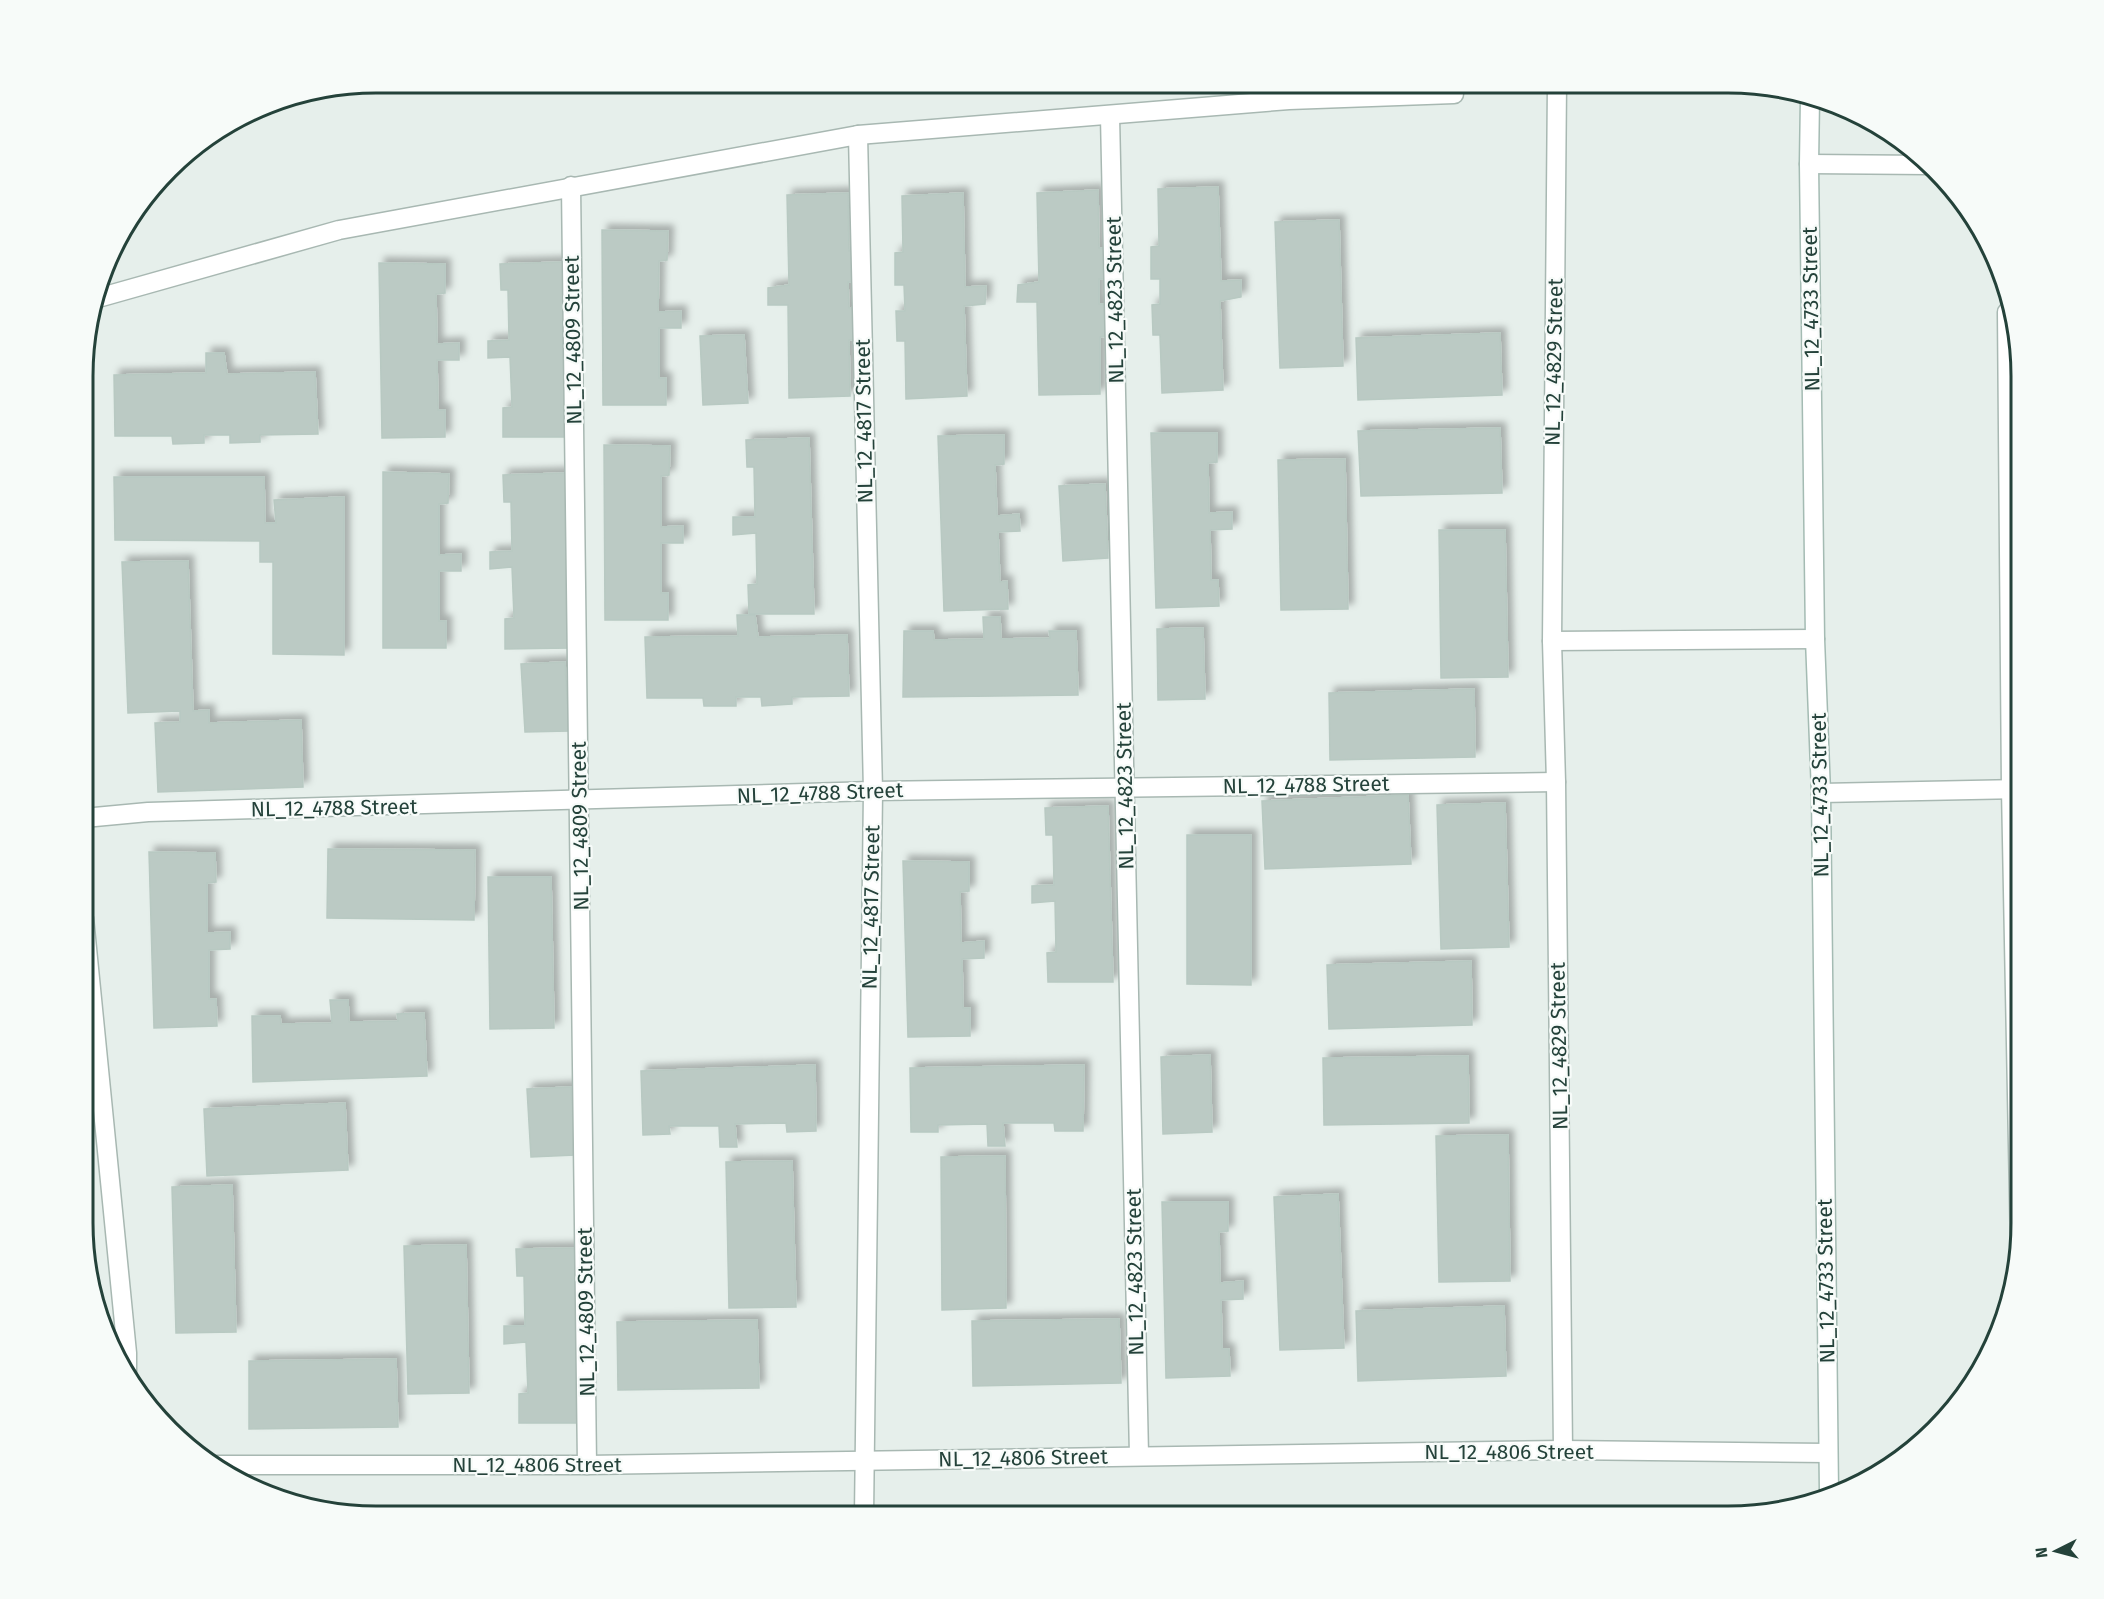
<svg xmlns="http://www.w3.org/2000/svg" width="2104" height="1599" viewBox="0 0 2104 1599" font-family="'Fira Sans',sans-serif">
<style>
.building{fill:#bbcac4;stroke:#b8c9c2;stroke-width:1.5;filter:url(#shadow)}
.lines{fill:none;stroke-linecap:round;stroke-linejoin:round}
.lane-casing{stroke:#a8b8b2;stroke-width:21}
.street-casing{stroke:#a8b8b2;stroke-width:21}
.secondary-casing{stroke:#a4bbb3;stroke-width:21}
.lane{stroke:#fff;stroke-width:18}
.street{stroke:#fff;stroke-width:18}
.secondary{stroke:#fff;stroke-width:18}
.labels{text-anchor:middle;stroke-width:4.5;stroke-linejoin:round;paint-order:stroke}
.street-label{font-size:21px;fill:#24423a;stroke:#f7fbf9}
.rim{fill:none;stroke:#24423a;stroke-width:3}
</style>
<defs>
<filter id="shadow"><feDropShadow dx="5.5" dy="-5.5" stdDeviation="3" flood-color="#0004"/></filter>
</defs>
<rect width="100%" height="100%" fill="#e6efeb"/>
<g class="building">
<path d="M1218,187L1221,281L1241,280V297L1220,301L1223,390L1162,393L1160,335H1153L1152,305L1160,304V279H1151V247L1159,246L1158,189Z"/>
<path d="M1098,190L1099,248H1106L1107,279H1099V304H1107L1108,336L1100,337V394L1039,395L1037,302H1017L1018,285L1039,282L1037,193Z"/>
<path d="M848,193L849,251H856L857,282H848L849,308L857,307L858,339L849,340L850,396L789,398L788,305H768V288L789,285L787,195Z"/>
<path d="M963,193L965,287L986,286L985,304L964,306L967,396L906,399L905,341H897L896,311H905L904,285H895V253L903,252L902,196Z"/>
<path d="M1339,220L1343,366L1280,368L1275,222Z"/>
<path d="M602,230L668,231L667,260L659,261L658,312L681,311V328H659V378H666V405H603Z"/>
<path d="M564,262L569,437H503V408L512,407L510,357L488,358V341L509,340L508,290H501L500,264Z"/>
<path d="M379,263L445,264V293L436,294L437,344L459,343V360H437L438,410H445V437L382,438Z"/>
<path d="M1500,333L1502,395L1358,400L1356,338Z"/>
<path d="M744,335L748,403L703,405L700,336Z"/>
<path d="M206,353H224L227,374L315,372L318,434L260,435V442L230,443V435H204V443L173,444L172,436H115L114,375L206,373Z"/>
<path d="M1500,428L1502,493L1361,496L1358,431Z"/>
<path d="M1151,433H1217V462L1208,463L1209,513L1232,512V529L1210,530L1211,580H1218L1219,606L1156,608Z"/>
<path d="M1004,435V464L995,465L997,516L1019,514L1020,531L998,532L1000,582L1007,581L1008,609L944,611L938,436Z"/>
<path d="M809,438L814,614H749L748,585L757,584L756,533L733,535V517H755L754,467H747L746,440Z"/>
<path d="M604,445L670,446L669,475L661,476V527L683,526V543H661V593H668V620H605Z"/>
<path d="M1345,459L1348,609L1281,610L1278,460Z"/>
<path d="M383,472L449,474L448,503L439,504V555L461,554V571H439V621H446V648H383Z"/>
<path d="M566,473L571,648L505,649V619L514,618L512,567L490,569V552L512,551L511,502H504L503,475Z"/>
<path d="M114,477H264L265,523H276L274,500L344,497V655L273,654V562H260V541L115,540Z"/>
<path d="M1105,484L1108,558L1063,561L1059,486Z"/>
<path d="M1439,530H1505L1508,677L1441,678Z"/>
<path d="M188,561L193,711L209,710V723L301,720L303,787L158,792L155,723L180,722V711L128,713L122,562Z"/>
<path d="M737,615H755L758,637L847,635L849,696L792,697V704L762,706L761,697H736V706H704L703,698H647L645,637L738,636Z"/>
<path d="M983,617H1000L1001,639L1050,638L1049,631H1076L1078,695L903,697L904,631H933L934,640L984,639Z"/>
<path d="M1203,628L1205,699L1158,700L1157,629Z"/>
<path d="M565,662L569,731L525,732L521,664Z"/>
<path d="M1474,689L1475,757L1330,760L1329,693Z"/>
<path d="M1408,795L1411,864L1265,869L1262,801Z"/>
<path d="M1505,803L1509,947L1441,949L1437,805Z"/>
<path d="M1108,806L1113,982H1048L1047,953L1056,952L1055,901L1032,903V886L1054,885L1053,835H1046L1045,808Z"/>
<path d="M1187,835H1251V985L1187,984Z"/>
<path d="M328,849L475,850L474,920L327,918Z"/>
<path d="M149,852L215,853L216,882L207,883V933L230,932V949L209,950V999H216L217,1026L154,1028Z"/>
<path d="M903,861L969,862V891L960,892L961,943L984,941V958L962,959L963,1008H970V1036L908,1037Z"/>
<path d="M488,877H551L554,1028L490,1029Z"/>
<path d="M1471,961L1472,1025L1329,1029L1327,965Z"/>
<path d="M330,1000H348L349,1022L398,1021L397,1014L424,1013L427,1076L253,1082L252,1016H280L281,1024L332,1023Z"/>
<path d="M1210,1055L1212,1132L1163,1134L1161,1057Z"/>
<path d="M1468,1056L1469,1123L1324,1125L1323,1058Z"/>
<path d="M815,1065L816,1131L787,1132L786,1123L735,1124L737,1147H720L719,1126H669L670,1134L643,1135L641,1071Z"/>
<path d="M1084,1065L1083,1131H1055L1054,1123H1003L1005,1146H988L987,1124L938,1125V1132H911L910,1068Z"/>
<path d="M571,1087L575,1155L531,1157L527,1089Z"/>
<path d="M345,1103L348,1170L207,1176L204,1109Z"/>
<path d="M1508,1135L1510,1281L1439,1282L1436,1136Z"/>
<path d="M1005,1156L1006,1308L942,1310L941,1157Z"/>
<path d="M792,1161L796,1307L729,1308L726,1162Z"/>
<path d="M232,1185L236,1332L176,1333L172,1187Z"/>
<path d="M1338,1194L1344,1348L1280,1350L1274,1197Z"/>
<path d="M1162,1202H1228V1231L1219,1232L1220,1283L1243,1281V1299L1221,1300L1222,1349H1229L1230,1376L1166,1378Z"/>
<path d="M466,1245L469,1393L408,1394L404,1246Z"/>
<path d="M580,1248L585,1423H519V1394L528,1393L526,1342L504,1344V1326H525L524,1276H517L516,1249Z"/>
<path d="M1504,1306L1506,1376L1358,1381L1356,1311Z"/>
<path d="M1119,1319L1121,1383L973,1386L972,1321Z"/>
<path d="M757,1320L759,1388L618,1390L617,1322Z"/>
<path d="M396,1359L398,1427L249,1429V1361Z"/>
</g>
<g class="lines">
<g class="lane-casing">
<path id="lane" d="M98,298L339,230L858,135L1289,100L1454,94"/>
</g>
<g class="street-casing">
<g id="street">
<path d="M1557,83L1552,641L1556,782L1563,1450"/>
<path d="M1110,116L1139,1455"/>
<path d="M858,135L873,791L864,1516"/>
<path d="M1809,164L1929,165"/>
<path d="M571,186L587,1465"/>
<path d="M2007,312L2011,789L2020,1248"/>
<path d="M1552,641L1815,639"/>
<path d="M1821,793L2021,789"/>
<path d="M84,818L148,812L873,791L1556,782"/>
<path d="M84,918L127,1353V1372"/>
<path d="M217,1465H587L1563,1450L1828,1453"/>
</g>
</g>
<g class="secondary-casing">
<path id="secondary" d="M1810,98L1809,164L1815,639L1821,793L1829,1493"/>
</g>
<use href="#lane" class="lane"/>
<use href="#street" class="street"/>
<use href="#secondary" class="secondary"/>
</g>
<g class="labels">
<g class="street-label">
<text transform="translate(1115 300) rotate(-91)" y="7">NL_12_4823 Street</text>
<text transform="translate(1811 309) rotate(-91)" y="7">NL_12_4733 Street</text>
<text transform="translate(573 340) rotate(-91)" y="7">NL_12_4809 Street</text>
<text transform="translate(1554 362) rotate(-89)" y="7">NL_12_4829 Street</text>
<text transform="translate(864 421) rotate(-91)" y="7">NL_12_4817 Street</text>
<text transform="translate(1306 785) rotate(-1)" y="7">NL_12_4788 Street</text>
<text transform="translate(1125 786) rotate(-91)" y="7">NL_12_4823 Street</text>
<text transform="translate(820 793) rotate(-2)" y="7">NL_12_4788 Street</text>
<text transform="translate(1820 795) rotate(-91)" y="7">NL_12_4733 Street</text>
<text transform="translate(334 808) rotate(-1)" y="7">NL_12_4788 Street</text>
<text transform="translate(580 826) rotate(-91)" y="7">NL_12_4809 Street</text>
<text transform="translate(871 907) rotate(-89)" y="7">NL_12_4817 Street</text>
<text transform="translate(1559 1046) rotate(-91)" y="7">NL_12_4829 Street</text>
<text transform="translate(1135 1272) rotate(-91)" y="7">NL_12_4823 Street</text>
<text transform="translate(1826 1281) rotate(-91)" y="7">NL_12_4733 Street</text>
<text transform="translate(586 1312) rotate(-91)" y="7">NL_12_4809 Street</text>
<text x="1509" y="1459">NL_12_4806 Street</text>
<text transform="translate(1023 1458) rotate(-1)" y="7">NL_12_4806 Street</text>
<text x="537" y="1472">NL_12_4806 Street</text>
</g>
</g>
<path d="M0 0H2104V1599H0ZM376 93H1728A283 283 0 0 1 2011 376V1223A283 283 0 0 1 1728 1506H376A283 283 0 0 1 93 1223V376A283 283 0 0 1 376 93Z" fill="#f7fbf9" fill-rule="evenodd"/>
<path class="rim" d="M376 93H1728A283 283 0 0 1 2011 376V1223A283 283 0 0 1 1728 1506H376A283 283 0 0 1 93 1223V376A283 283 0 0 1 376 93Z"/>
<g transform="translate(2056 1551) rotate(264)" stroke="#f7fbf9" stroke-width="4.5" paint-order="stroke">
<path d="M0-4.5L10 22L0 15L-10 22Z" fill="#24423a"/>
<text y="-9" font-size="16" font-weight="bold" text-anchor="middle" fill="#24423a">N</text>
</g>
</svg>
